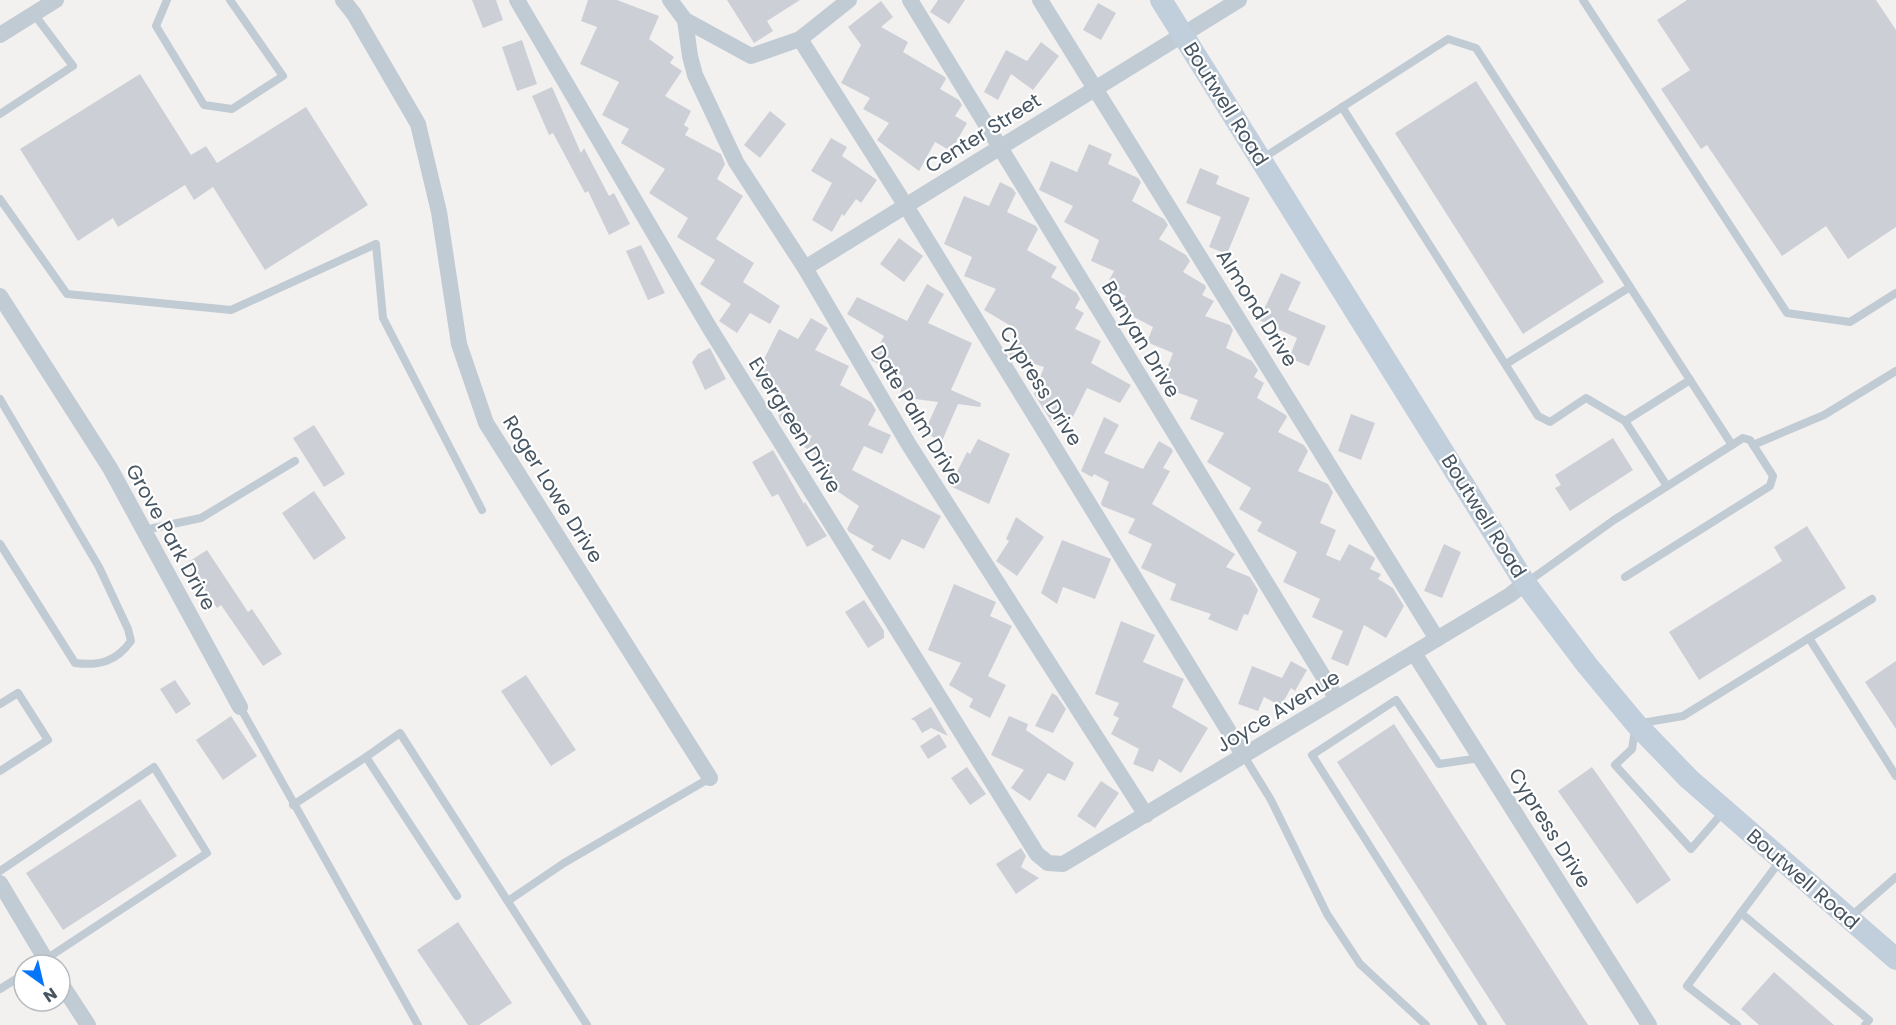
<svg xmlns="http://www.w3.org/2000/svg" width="1896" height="1025" viewBox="0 0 1896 1025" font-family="Poppins,sans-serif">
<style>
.building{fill:#ccd0d6}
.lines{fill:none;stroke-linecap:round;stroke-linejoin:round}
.lane{stroke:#c0cbd4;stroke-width:8}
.street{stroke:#c0cbd4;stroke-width:16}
.secondary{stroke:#c1cedb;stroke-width:22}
.labels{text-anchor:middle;stroke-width:4.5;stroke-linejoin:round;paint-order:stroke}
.street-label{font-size:20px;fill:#465561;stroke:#fff}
</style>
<rect width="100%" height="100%" fill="#f3f0f0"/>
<g class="building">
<path d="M472,0H496L503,20L483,28Z"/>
<path d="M588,0H617L659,16L649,39L674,57L670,63L682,71L665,96L691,111L684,125L689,128L685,135L721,154L725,164L717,179L743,196L716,239L754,263L743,282L780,306L770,324L750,313L737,333L719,321L731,304L700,284L715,260L677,237L688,218L649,193L665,169L621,143L629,129L602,115L619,82L580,64L597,27L581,21Z"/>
<path d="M727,0H800L767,21L773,31L754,43Z"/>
<path d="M938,0H965L949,24L930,12Z"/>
<path d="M1687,0H1876L1896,30V227L1848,259L1826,226L1782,256L1707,145L1701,149L1661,89L1690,70L1657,20Z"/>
<path d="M881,1L893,17L881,27L908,42L903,52L945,77L946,79L940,89L959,100L962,105L955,116L967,123L951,151L935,142L919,171L877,140L889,123L863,109L870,98L841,83L861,45L848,27Z"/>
<path d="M1098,3L1116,13L1101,40L1083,30Z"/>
<path d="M522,40L537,84L517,91L502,47Z"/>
<path d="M1041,42L1059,56L1033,90L1011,74L998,100L984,92L1006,50L1027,61Z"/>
<path d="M140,74L191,155L206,146L217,163L306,107L368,205L265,270L213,187L194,200L185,185L118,227L113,218L78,241L20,149Z"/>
<path d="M1476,81L1604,282L1523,334L1395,133Z"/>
<path d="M552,87L581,153L584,148L609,196L614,193L630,224L609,235L588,191L585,193L553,133L549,135L532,96Z"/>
<path d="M770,111L786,124L760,158L744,145Z"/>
<path d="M831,138L847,147L842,156L877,180L861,203L856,199L844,216L842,214L832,232L812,220L832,183L811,171Z"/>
<path d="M1089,144L1112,154L1108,164L1138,178L1141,182L1132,201L1164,219L1168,225L1159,239L1186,255L1190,261L1183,272L1205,285L1206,288L1202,295L1214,301L1205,316L1230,325L1233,330L1226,348L1252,361L1258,370L1254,377L1264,383L1257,398L1286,415L1287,417L1278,432L1304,445L1308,451L1298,471L1328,484L1333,492L1320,523L1336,530L1326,555L1340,561L1349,544L1374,557L1375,559L1370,569L1381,574L1378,579L1393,588L1404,606L1386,638L1364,625L1348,666L1331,659L1343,631L1312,617L1320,599L1283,582L1297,552L1257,531L1262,522L1239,509L1251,488L1207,462L1224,433L1190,419L1198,400L1160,386L1173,353L1147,342L1153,327L1119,309L1126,296L1106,286L1114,271L1091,261L1099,240L1064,222L1073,206L1039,190L1051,161L1077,172Z"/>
<path d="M1200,168L1219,176L1216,184L1250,198L1227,254L1209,247L1221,217L1186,203Z"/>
<path d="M1000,182L1012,188L1016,193L1007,212L1036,226L1038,229L1027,250L1057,267L1051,277L1077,293L1080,299L1075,308L1084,313L1075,329L1101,341L1091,363L1131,385L1120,403L1087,388L1067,429L1051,421L1034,394L1044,367L1010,356L1008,352L1016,329L984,310L996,289L964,276L972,257L944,244L964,196L989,206Z"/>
<path d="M899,238L923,256L904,282L880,264Z"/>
<path d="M641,245L665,293L648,300L626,251Z"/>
<path d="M1281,273L1301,282L1288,310L1326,326L1309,366L1289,358L1297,338L1259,320Z"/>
<path d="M927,284L944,294L928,323L972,343L951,390L981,403L980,407L958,404L942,441L924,433L938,402L900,397L903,376L871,360L884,336L847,314L857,297L907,321Z"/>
<path d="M811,318L828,328L815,350L849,366L840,385L871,402L876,410L868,425L891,435L882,454L864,446L852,470L941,516L924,549L902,539L890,560L871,550L874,546L849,532L847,529L859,506L821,480L831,465L804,447L812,436L780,421L778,413L786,395L754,379L779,329L798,339Z"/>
<path d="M710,348L726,379L705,390L692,362L698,354Z"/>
<path d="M1351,414L1375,423L1361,460L1338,451Z"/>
<path d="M1104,417L1119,425L1104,453L1143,469L1159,441L1171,448L1173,451L1163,468L1170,471L1152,504L1235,554L1226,567L1250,577L1258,590L1248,615L1244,614L1237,631L1208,619L1211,614L1170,600L1176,584L1141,568L1152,544L1128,533L1135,519L1102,506L1101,503L1109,482L1094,474L1092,477L1081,471Z"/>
<path d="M314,425L345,474L324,487L293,438Z"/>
<path d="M1613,438L1633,470L1570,511L1555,488L1561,485L1555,475Z"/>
<path d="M978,439L1010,454L989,504L950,486L967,452L970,454Z"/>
<path d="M773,450L804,504L805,502L827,536L807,547L778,494L772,497L752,462Z"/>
<path d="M314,491L346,538L314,560L282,513Z"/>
<path d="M1016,517L1044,537L1017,576L996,561L1009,541L1006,539Z"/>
<path d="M1807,526L1846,588L1699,680L1669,632L1782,561L1774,547Z"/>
<path d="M1062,540L1111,559L1095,599L1063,587L1057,604L1041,593Z"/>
<path d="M1444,544L1461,552L1442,598L1424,591Z"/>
<path d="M207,550L248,612L252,609L282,654L263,666L221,605L217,608L187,563Z"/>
<path d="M954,584L996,602L990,616L1012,626L988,676L1006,685L990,718L969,707L973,699L949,685L961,663L928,650Z"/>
<path d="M864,600L884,631V638L868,648L845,612Z"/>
<path d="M1121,621L1155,635L1143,662L1184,679L1172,707L1208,728L1181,773L1159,759L1153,772L1133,764L1139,749L1111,734L1119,718L1113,715L1119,703L1095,694Z"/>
<path d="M1291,661L1307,670L1295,691L1291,688L1281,706L1264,697L1258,711L1238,704L1252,666L1282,678Z"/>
<path d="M1896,661V729L1865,682Z"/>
<path d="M526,675L576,750L551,766L501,691Z"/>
<path d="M175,680L191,704L176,714L160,689Z"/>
<path d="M1052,693L1057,696L1066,709L1053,733L1035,726Z"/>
<path d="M931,707L948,736L931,728L922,733L915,721L911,719Z"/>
<path d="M231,716L257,756L223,780L196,740Z"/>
<path d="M1009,716L1028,724L1026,730L1074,763L1065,781L1048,773L1030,801L1011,788L1024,770L991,755Z"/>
<path d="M1394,724L1588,1025H1506L1337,762Z"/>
<path d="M939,734L947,747L928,759L920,746Z"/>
<path d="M967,767L986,794L970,805L951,778Z"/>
<path d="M1592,767L1671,880L1637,904L1558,791Z"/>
<path d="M1101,781L1119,793L1095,828L1077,816Z"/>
<path d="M140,799L177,856L63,930L26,873Z"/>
<path d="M1021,848L1026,856L1021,867L1039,878L1016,894L996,864Z"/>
<path d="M458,922L512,1003L479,1025H468L417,950Z"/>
<path d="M1774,972L1834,1025H1759L1741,1009Z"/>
</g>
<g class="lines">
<g class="lane">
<path d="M167,0L156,26L204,105L232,109L283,76L230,0"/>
<path d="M1583,0L1787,313L1850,322L1896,293"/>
<path d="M1342,107L1538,416L1550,422L1586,398L1625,421L1667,486"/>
<path d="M0,114L73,66L34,14"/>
<path d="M1263,158L1448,39L1476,48L1732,445"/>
<path d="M0,199L67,294L231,310L376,244L383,318L482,510"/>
<path d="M1506,364L1630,287"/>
<path d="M0,399L99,567L128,629L131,641C116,662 99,666 75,663L0,544"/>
<path d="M1625,421L1690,380"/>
<path d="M1753,445L1824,415L1896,371"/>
<path d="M144,530L201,518L295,461"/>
<path d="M1526,583L1614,520L1743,438L1750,440L1773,476L1770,486L1625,577"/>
<path d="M1809,638L1896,776"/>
<path d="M0,704L18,693L48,740L0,771"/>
<path d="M240,707L418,1025"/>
<path d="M1244,756L1271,800L1327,914L1360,964L1426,1025"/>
<path d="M366,757L400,733L587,1025"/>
<path d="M1480,758L1439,764L1396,700L1312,755L1483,1025"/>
<path d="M293,805L366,757L457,896"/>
<path d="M1724,811L1691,849L1615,765L1632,749L1636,724L1683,716L1872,599"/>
<path d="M0,871L154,767L207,853L37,965"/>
<path d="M508,901L564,863L710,778"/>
<path d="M1741,913L1780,861"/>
<path d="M1849,918L1896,877"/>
<path d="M0,989L24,974"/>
<path d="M1737,1025L1687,986L1741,913L1869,1020L1865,1025"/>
</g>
<g class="street">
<path d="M343,0L354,14L418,124L439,212L459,344L486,423L710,778"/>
<path d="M517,0L709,327L1037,854L1048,863L1063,864L1510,595L1525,583"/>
<path d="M670,0L685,20L751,56L800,39L849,0"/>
<path d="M910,0L1337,699"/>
<path d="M1040,0L1437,639"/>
<path d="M685,20L690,56L695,75L736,162L805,268L909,445L1146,815"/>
<path d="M0,35L56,0"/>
<path d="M800,39L906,206L1244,756"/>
<path d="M805,268L1239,0"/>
<path d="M0,296L110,468L240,707"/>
<path d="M1414,653L1649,1025"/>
<path d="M0,883L49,965"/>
<path d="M60,982L88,1025"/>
</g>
<path class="secondary" d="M1161,0L1525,583L1587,665L1636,724L1689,779L1896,959"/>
</g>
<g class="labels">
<g class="street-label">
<text transform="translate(1226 104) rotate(58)" y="7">Boutwell Road</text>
<text transform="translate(983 133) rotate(-32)" y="7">Center Street</text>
<text transform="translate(1257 308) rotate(58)" y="7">Almond Drive</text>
<text transform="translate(1141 339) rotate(59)" y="7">Banyan Drive</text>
<text transform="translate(1041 386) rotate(58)" y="7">Cypress Drive</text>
<text transform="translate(917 415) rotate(59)" y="7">Date Palm Drive</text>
<text transform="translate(795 425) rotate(58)" y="7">Evergreen Drive</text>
<text transform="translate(553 489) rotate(58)" y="7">Roger Lowe Drive</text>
<text transform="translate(1484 516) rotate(58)" y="7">Boutwell Road</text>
<text transform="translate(171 537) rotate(61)" y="7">Grove Park Drive</text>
<text transform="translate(1278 711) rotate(-31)" y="7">Joyce Avenue</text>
<text transform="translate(1550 828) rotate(58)" y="7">Cypress Drive</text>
<text transform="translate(1803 879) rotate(41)" y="7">Boutwell Road</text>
</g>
</g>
<g transform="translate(42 983) rotate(146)"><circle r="28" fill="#ffffff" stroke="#b5bbc0" stroke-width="1.5"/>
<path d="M0-4.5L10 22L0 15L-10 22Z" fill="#0575f9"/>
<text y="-9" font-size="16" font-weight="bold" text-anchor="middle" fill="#465561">N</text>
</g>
</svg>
